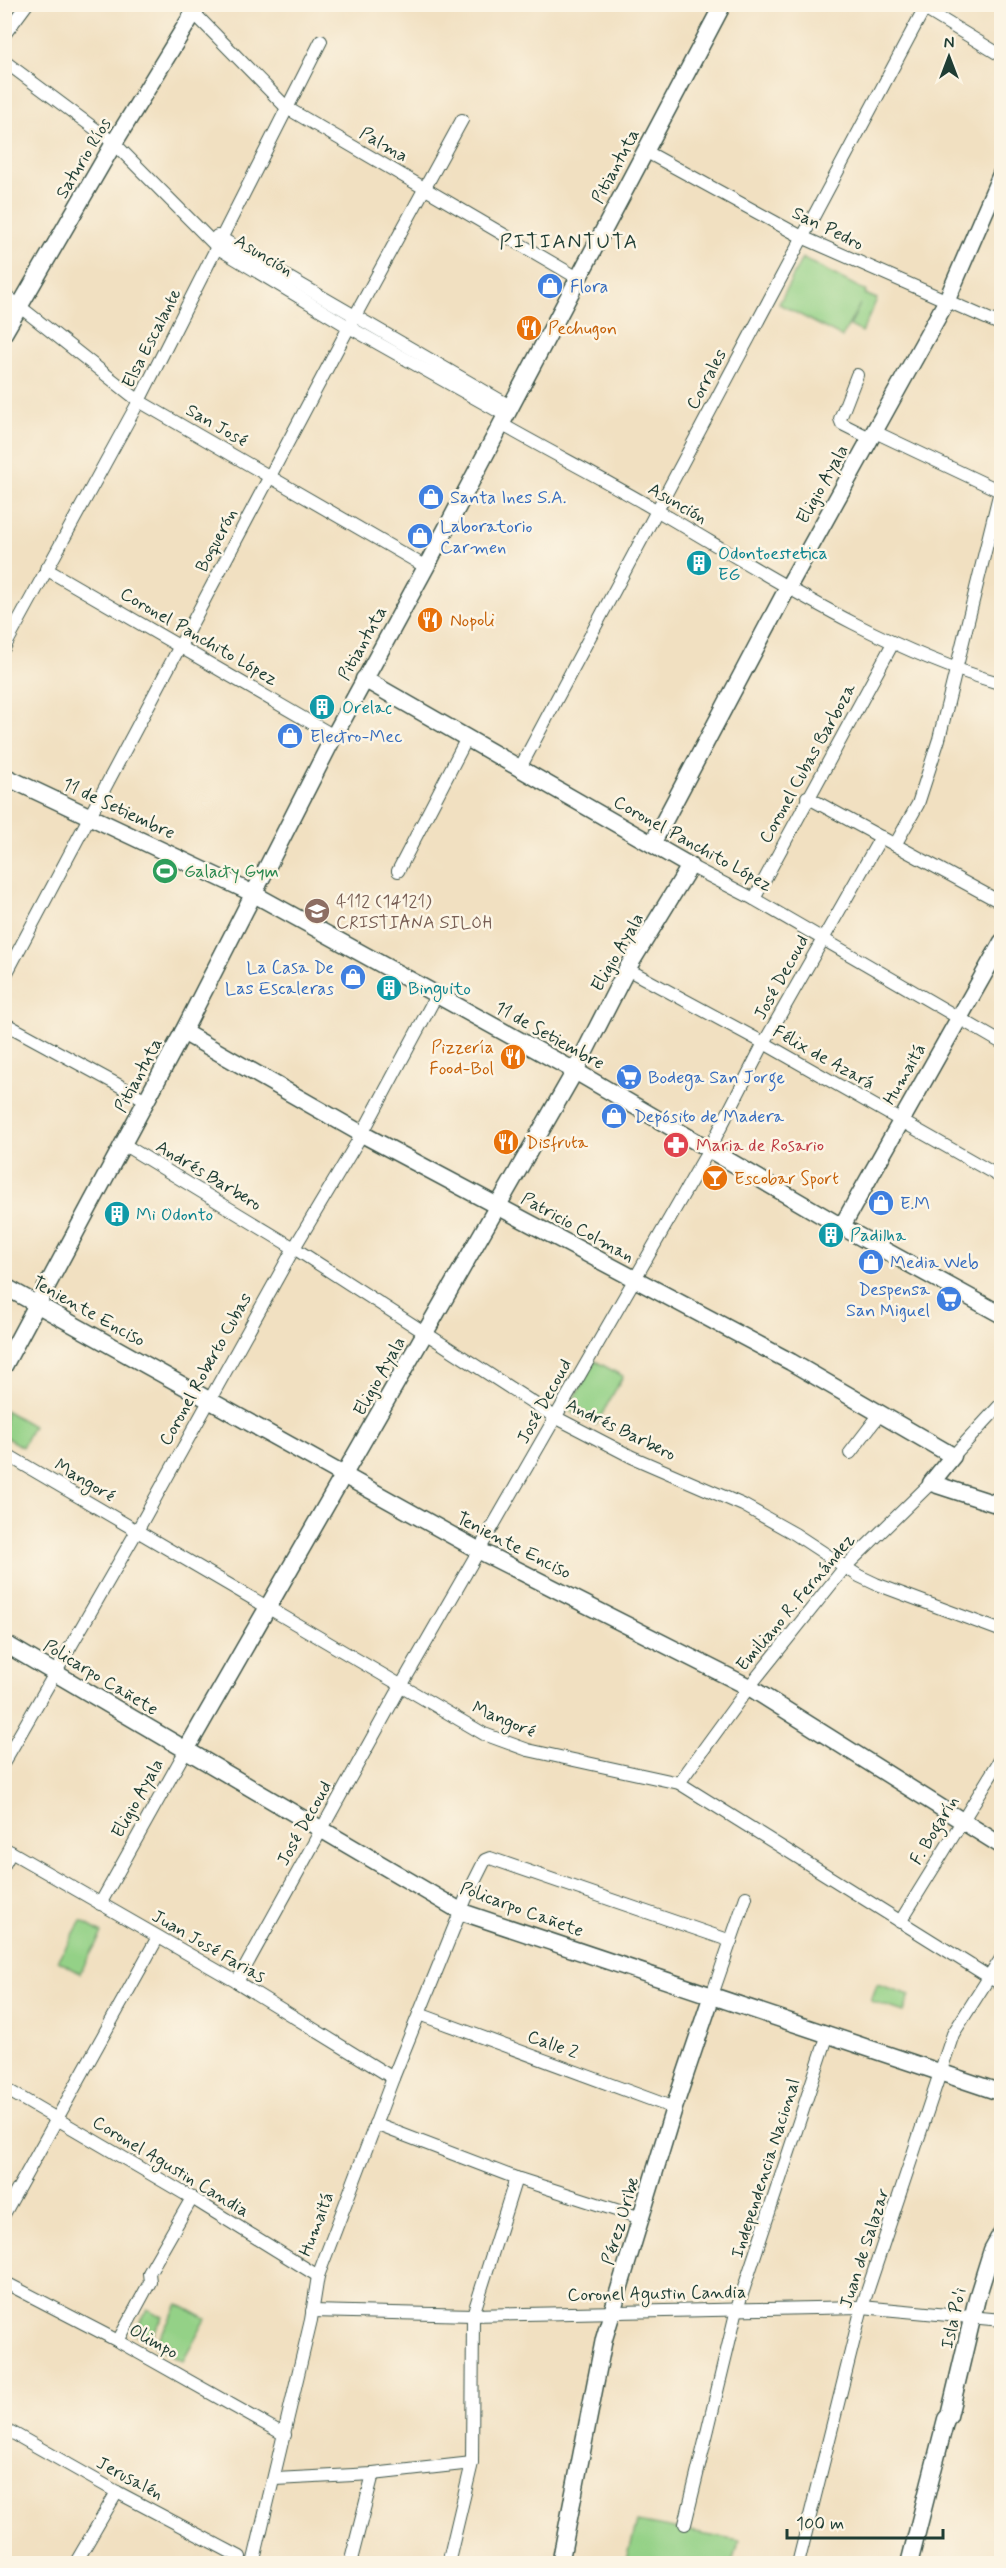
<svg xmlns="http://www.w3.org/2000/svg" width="1006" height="2568" viewBox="0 0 1006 2568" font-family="Mynerve,sans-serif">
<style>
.green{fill:#94d187;stroke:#5a875e;stroke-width:1.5}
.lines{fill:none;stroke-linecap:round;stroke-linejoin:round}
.street-casing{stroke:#3e5549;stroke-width:14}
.secondary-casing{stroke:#3e5549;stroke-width:19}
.street{stroke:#fff;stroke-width:12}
.secondary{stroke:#fff;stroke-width:16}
.labels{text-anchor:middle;stroke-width:5;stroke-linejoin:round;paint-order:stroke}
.street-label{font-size:18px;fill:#1f3d34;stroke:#fcf5e5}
.shop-label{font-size:18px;fill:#366cbe;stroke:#fcf5e5;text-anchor:start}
.food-label{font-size:18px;fill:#c56008;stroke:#fcf5e5;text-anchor:start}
.culture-label{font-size:18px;fill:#0d838f;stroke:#fcf5e5;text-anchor:start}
.leisure-label{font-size:18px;fill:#27864d;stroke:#fcf5e5;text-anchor:start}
.education-label{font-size:18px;fill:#785e54;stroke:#fcf5e5;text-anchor:start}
.health-label{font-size:18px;fill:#be3a42;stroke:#fcf5e5;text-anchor:start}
.quarter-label{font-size:21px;letter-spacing:1.5px;fill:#1f3d34;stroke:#fcf5e5}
</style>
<rect width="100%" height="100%" fill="#fcf5e5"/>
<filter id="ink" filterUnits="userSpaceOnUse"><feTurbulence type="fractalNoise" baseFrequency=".0167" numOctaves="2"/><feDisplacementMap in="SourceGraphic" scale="12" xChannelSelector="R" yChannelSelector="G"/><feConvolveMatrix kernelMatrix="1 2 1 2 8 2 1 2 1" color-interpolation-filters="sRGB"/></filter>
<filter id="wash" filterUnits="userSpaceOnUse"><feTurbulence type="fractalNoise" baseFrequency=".008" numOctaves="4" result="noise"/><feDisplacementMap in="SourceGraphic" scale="24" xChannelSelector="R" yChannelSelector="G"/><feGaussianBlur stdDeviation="1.35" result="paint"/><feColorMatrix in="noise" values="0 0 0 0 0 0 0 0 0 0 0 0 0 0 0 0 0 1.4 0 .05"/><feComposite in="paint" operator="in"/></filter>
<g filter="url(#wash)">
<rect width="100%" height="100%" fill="#f1e0c1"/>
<g class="green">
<path d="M802,258L866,291L865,294L877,299L862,332L850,326L860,304L842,337L779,304Z"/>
<path d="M595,1361L623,1376L596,1425L568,1410Z"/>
<path d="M5,1410L33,1426L22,1447L5,1437Z"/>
<path d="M81,1921L102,1933L80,1973L58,1961Z"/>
<path d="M877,1984L910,1995L904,2012L871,2001Z"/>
<path d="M178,2304L206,2319L183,2361L155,2346Z"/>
<path d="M147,2309L163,2317L149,2342L134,2333Z"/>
<path d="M637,2522L739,2541L733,2563H626Z"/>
</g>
</g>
<g filter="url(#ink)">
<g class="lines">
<g class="street-casing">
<g id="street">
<path d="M918,5L1002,56"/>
<path d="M194,13L287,108L578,278"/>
<path d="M4,35L27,4"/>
<path d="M4,61L114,143L218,248L349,327L505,415"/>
<path d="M645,151L802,237L1002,325"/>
<path d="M217,236L510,406"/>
<path d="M4,294L139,401L426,567"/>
<path d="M857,375L840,419L842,424L870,438"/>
<path d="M501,424C552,453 605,480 656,510C768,575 876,647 1002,684"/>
<path d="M873,431L1002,492"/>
<path d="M46,569L334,736"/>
<path d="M4,648L139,401L321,41"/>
<path d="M520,768L924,9"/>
<path d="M807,797L1002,903"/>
<path d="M895,845L918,804L939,739L1000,491"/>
<path d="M690,866L754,899L1002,1043"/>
<path d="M398,871L467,738"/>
<path d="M754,899L893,643"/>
<path d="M627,969L764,1043L1002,1178"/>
<path d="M4,978L349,327L462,120"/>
<path d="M4,1023L146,1100"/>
<path d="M123,1144L294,1248L555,1417L632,1457L743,1505L795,1534L859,1576L876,1584L1002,1631"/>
<path d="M4,1453L484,1734L528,1750L679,1783L1002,1985"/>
<path d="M850,1453L880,1414"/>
<path d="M953,1456L1002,1403"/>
<path d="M4,1762L137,1531L294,1248L362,1134L437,994"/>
<path d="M679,1783L749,1687L845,1567L931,1483"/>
<path d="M4,1848L237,1982L393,2078"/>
<path d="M4,1865L11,1852"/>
<path d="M100,1904L186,1750"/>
<path d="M900,1922L1002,1757"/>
<path d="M237,1982L401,1686L710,1148L764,1043L881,837"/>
<path d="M712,1995L746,1897"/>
<path d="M419,2014L674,2108"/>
<path d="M4,2088L192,2198L318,2276"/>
<path d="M375,2124L516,2178L641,2218"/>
<path d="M4,2214L158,1937"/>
<path d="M4,2282L118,2341L285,2435"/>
<path d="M312,2311L473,2315L862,2307L1002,2320"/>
<path d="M118,2341L150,2282L149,2273L192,2198"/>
<path d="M4,2428L117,2492L240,2557"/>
<path d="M275,2479L373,2474L472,2463"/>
<path d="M685,2524L737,2309L828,2034"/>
<path d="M75,2564L117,2492"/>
<path d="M253,2564L311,2320L318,2276L393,2078L466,1898L485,1860L490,1858L731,1941"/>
<path d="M350,2564L373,2474"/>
<path d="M448,2564L472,2463L473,2315L516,2178"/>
<path d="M798,2564L862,2307L953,2034L1002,1957"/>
</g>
</g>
<g class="secondary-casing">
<g id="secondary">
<path d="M4,333L114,143L199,4"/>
<path d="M4,776L252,893L575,1071L835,1223L1002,1315"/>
<path d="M652,844L787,589L946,302L1002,172"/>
<path d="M183,1032L362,1134L791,1362L953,1456L931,1483L1002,1506"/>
<path d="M842,1226L1002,942"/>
<path d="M4,1286L480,1551L749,1687L1002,1846"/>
<path d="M4,1366L183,1032L334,736L426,567L723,4"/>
<path d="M4,1643L462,1912L1002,2093"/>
<path d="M186,1750L575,1071L627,969L690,866L364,679"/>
<path d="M560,2564L604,2339L674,2108L712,1995"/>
<path d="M909,2564L946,2419L949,2416L977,2298L992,2250L1002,2232"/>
</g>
</g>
<use href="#street" class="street"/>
<use href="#secondary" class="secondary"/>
</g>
</g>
<defs>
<g id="shop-disc" transform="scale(1.35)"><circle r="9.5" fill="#3f7fe0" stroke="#fcf5e5"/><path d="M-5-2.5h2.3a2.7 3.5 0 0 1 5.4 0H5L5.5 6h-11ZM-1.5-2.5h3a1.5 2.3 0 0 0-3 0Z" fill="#fff"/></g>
<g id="restaurant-disc" transform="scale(1.35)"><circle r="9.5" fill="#e8710a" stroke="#fcf5e5"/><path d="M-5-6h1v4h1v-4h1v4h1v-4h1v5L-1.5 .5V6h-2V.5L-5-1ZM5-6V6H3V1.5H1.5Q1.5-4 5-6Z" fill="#fff"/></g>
<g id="building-disc" transform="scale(1.35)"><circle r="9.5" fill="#0f9aa8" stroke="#fcf5e5"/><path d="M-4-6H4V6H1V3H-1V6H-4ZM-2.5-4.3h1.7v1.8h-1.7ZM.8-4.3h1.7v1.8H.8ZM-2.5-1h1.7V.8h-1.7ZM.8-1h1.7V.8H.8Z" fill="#fff"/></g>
<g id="stadium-disc" transform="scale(1.35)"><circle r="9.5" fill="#2e9e5b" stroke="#fcf5e5"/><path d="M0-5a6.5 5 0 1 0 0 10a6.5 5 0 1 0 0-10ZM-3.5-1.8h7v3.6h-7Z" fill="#fff"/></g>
<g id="school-disc" transform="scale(1.35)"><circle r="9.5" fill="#8d6e63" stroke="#fcf5e5"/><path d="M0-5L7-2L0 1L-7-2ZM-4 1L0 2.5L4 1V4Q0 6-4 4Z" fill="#fff"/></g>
<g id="supermarket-disc" transform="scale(1.35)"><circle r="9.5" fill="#3f7fe0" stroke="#fcf5e5"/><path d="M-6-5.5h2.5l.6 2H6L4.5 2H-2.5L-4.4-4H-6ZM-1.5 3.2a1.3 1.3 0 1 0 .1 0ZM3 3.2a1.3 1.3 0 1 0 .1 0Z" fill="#fff"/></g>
<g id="pharmacy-disc" transform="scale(1.35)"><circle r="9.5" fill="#e0444e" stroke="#fcf5e5"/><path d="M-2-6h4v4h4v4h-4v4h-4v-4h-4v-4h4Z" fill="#fff"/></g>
<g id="bar-disc" transform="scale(1.35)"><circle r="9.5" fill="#e8710a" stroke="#fcf5e5"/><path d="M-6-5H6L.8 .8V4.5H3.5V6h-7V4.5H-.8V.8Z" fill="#fff"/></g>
</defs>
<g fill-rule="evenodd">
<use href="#shop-disc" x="550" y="286"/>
<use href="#restaurant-disc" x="529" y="328"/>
<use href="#shop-disc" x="431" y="497"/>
<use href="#shop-disc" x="420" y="536"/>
<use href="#building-disc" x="699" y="563"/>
<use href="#restaurant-disc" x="430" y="620"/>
<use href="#building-disc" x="322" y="707"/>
<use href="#shop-disc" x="290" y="736"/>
<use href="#stadium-disc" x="165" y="871"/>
<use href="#school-disc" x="317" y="911"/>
<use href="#shop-disc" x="353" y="977"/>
<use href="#building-disc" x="389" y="988"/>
<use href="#restaurant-disc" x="513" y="1057"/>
<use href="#supermarket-disc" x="629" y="1077"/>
<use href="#shop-disc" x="614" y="1116"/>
<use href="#restaurant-disc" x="506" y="1142"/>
<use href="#pharmacy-disc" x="676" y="1145"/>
<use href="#bar-disc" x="715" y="1178"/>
<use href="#shop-disc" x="881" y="1203"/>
<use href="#building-disc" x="117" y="1214"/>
<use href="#building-disc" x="831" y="1235"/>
<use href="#shop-disc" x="871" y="1262"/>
<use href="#supermarket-disc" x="949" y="1299"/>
</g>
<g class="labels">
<g class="street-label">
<text transform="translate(384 144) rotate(30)" y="6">Palma</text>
<text transform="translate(83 158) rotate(-59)" y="6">Saturio Ríos</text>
<text transform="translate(615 166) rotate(-62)" y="6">Pitiantuta</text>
<text transform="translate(828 228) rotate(26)" y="6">San Pedro</text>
<text transform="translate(264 255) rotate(31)" y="6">Asunción</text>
<text transform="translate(151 338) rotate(-63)" y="6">Elsa Escalante</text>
<text transform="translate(706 379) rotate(-62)" y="6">Corrales</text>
<text transform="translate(217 425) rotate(30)" y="6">San José</text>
<text transform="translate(822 484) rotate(-61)" y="6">Eligio Ayala</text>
<text transform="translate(678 503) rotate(30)" y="6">Asunción</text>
<text transform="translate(216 540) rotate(-62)" y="6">Boquerón</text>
<text transform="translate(199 636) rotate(30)" y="6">Coronel Panchito López</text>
<text transform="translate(362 643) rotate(-61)" y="6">Pitiantuta</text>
<text transform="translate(807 763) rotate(-61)" y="6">Coronel Cubas Barboza</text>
<text transform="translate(119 808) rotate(25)" y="6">11 de Setiembre</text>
<text transform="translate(693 843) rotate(29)" y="6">Coronel Panchito López</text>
<text transform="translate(617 952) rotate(-60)" y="6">Eligio Ayala</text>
<text transform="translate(781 977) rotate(-61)" y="6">José Decoud</text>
<text transform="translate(550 1035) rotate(29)" y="6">11 de Setiembre</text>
<text transform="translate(824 1057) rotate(29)" y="6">Félix de Azará</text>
<text transform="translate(904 1074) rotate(-60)" y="6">Humaitá</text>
<text transform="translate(138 1075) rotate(-62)" y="6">Pitiantuta</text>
<text transform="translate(209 1175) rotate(31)" y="6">Andrés Barbero</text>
<text transform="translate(578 1227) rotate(29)" y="6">Patricio Colman</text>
<text transform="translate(89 1311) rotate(29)" y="6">Teniente Enciso</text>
<text transform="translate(205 1369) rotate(-61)" y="6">Coronel Roberto Cubas</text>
<text transform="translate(379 1376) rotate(-61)" y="6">Eligio Ayala</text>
<text transform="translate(544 1401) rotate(-61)" y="6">José Decoud</text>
<text transform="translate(621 1429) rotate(26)" y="6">Andrés Barbero</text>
<text transform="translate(85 1480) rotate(31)" y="6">Mangoré</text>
<text transform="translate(514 1545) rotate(27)" y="6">Teniente Enciso</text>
<text transform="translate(795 1602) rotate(-50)" y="6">Emiliano R. Fernández</text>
<text transform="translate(101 1677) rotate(31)" y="6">Policarpo Cañete</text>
<text transform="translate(504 1719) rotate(23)" y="6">Mangoré</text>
<text transform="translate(137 1798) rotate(-61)" y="6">Eligio Ayala</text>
<text transform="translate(304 1823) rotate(-61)" y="6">José Decoud</text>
<text transform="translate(934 1830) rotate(-59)" y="6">F. Bogarín</text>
<text transform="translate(522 1909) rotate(20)" y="6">Policarpo Cañete</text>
<text transform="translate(209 1946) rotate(30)" y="6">Juan José Farias</text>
<text transform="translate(553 2044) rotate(20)" y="6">Calle 2</text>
<text transform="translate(171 2166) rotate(31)" y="6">Coronel Agustin Candia</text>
<text transform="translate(765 2168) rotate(-72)" y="6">Independencia Nacional</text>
<text transform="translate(620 2221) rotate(-73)" y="6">Pérez Uribe</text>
<text transform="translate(316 2224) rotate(-69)" y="6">Humaitá</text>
<text transform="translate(864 2248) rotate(-72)" y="6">Juan de Salazar</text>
<text transform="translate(657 2293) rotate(-1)" y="6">Coronel Agustin Candia</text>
<text transform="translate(953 2318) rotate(-77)" y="6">Isla Po'i</text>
<text transform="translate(154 2341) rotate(29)" y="6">Olimpo</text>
<text transform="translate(130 2478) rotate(28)" y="6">Jerusalén</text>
</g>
<g class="shop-label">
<text x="570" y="292">Flora</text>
<text x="450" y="503">Santa Ines S.A.</text>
<text x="440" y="532">Laboratorio<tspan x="440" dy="21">Carmen</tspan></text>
<text x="310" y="742">Electro-Mec</text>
<text x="334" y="973" text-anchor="end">La Casa De<tspan x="334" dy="21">Las Escaleras</tspan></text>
<text x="648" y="1083">Bodega San Jorge</text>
<text x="634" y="1122">Depósito de Madera</text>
<text x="900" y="1209">E.M</text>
<text x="890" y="1268">Media Web</text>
<text x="930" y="1295" text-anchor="end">Despensa<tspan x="930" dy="21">San Miguel</tspan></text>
</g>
<g class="food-label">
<text x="548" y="334">Pechugon</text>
<text x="450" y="626">Nopoli</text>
<text x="494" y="1053" text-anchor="end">Pizzería<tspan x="494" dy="21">Food-Bol</tspan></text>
<text x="526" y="1148">Disfruta</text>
<text x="734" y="1184">Escobar Sport</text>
</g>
<g class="culture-label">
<text x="718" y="559">Odontoestetica<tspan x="718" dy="21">EG</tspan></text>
<text x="342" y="713">Orelac</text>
<text x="408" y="994">Binguito</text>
<text x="136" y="1220">Mi Odonto</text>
<text x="850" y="1241">Padilha</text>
</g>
<g class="leisure-label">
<text x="184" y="877">Galacty Gym</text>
</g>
<g class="education-label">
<text x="336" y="907">4112 (14121)<tspan x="336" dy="21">CRISTIANA SILOH</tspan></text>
</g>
<g class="health-label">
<text x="696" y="1151">Maria de Rosario</text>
</g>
<g class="quarter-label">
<text x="569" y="248">PITIANTUTA</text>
</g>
</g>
<rect width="1006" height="2568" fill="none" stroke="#fcf5e5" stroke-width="24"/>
<g transform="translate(949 57)" stroke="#fcf5e5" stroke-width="4.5" paint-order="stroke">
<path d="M0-4.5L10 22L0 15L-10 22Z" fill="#1f3d34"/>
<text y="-9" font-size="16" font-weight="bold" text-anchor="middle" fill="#1f3d34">N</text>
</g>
<path d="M787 2529v9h156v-9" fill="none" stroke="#1f3d34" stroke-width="3"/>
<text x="796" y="2529" font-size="18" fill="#1f3d34" stroke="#fcf5e5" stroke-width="4.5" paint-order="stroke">100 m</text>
</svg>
